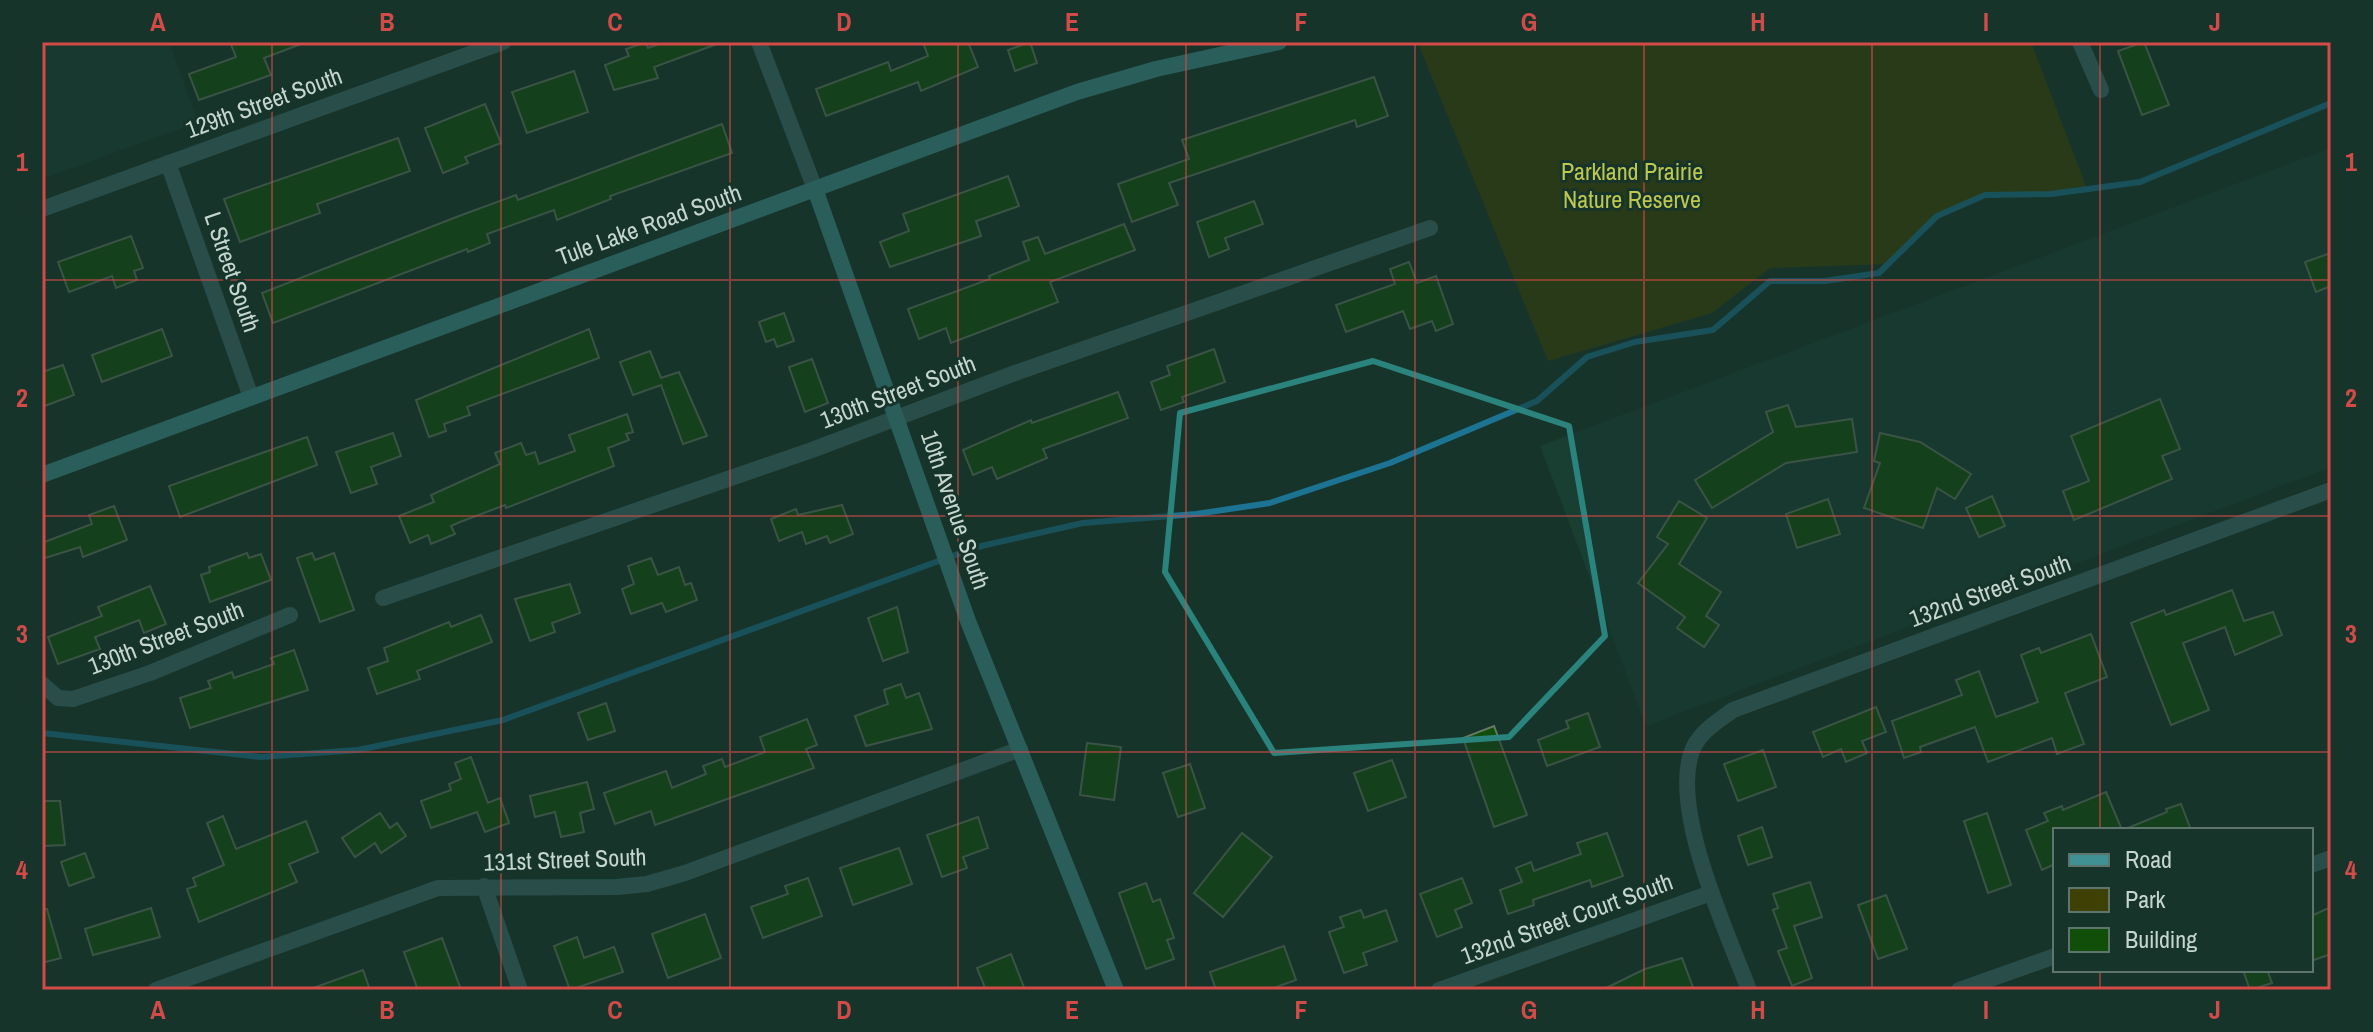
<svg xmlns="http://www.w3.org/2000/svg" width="2373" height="1032" viewBox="0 0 2373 1032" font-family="'Archivo Narrow',sans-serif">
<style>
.built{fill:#193f33}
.green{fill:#3e4103}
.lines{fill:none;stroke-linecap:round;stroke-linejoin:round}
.stream{stroke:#1c7392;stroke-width:6}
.building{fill:#114e0a;stroke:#667963;stroke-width:2}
.street{stroke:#3e6d6f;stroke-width:16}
.secondary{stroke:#409194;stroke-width:16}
.marked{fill:none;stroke:#2a847d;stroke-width:6;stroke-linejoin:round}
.grid{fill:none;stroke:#d34b49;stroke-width:2;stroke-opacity:0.55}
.labels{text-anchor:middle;stroke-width:6;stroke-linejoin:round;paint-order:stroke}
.street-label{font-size:24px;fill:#c5d6cf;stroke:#17342b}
.park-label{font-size:24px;fill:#bec74e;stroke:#17342b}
.neatline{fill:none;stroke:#d34b49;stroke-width:3}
.grid-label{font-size:26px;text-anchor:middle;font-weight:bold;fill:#d34b49}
</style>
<rect width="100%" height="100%" fill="#17342b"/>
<g class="built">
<path d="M42,42H169L198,122L42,179Z"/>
<path d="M2331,148V467L1646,726L1540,446Z"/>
</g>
<path class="green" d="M2031,42L2087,189L1985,195L1937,216L1888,264L1770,268L1712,313L1548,361L1418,43Z"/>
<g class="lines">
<path class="stream" d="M42,733L261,757L358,750L503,720L977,547L1083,523L1196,514L1270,503L1390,463L1537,401L1587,357L1635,342L1713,330L1770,281H1825L1879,273L1937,216L1985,195L2051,194L2140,182L2331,103"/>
</g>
<g class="building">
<path d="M230,42H301V44L264,58L271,75L199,100L189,74L236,57Z"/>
<path d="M646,42L648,48L665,42L717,44L654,67L658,78L614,90L605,65L629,56L626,49Z"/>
<path d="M923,42H968L978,67L921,91L918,82L826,116L816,89L888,62L891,71L928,56Z"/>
<path d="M1030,42L1037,63L1015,71L1008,50Z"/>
<path d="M2144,42L2169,105L2142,115L2118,51Z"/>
<path d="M574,71L588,112L527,133L512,92Z"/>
<path d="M1374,77L1388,116L1357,127L1355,120L1169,183L1178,205L1132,222L1118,184L1189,159L1182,140Z"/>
<path d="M485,104L501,143L465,157L468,163L443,173L425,128Z"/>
<path d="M722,124L732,153L610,196L611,199L557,220L554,210L487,234L490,243L468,252L467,249L273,323L262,293L459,216L516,195L518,200Z"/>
<path d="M398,138L410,171L317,204L320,213L240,242L224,199Z"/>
<path d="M1008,176L1019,206L976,221L981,236L890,267L880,242L909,231L903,214Z"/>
<path d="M1254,201L1263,224L1225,238L1229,249L1209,257L1197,222Z"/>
<path d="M1124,224L1135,250L1050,282L1058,302L951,343L946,328L919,339L908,309L990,279L989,276L1029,260L1023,242L1038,237L1045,254Z"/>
<path d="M131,236L143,268L134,271L137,280L116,288L112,276L69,292L58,262Z"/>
<path d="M2331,253V286L2316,292L2305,262Z"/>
<path d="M1409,262L1417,283L1436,276L1453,324L1436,331L1432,321L1410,329L1403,311L1346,332L1336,305L1395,284L1390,269Z"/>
<path d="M784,313L794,341L777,347L774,339L766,342L759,322Z"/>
<path d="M162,329L172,356L102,382L92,355Z"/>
<path d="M589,329L599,358L467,407L470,415L444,424L446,431L429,437L416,400Z"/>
<path d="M1214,349L1225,382L1182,397L1184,402L1161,410L1151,382L1170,375L1167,366Z"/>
<path d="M650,351L661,378L679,372L707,436L683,444L661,385L633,395L620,362Z"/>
<path d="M812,359L828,403L805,412L789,367Z"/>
<path d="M63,365L74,395L42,407V372Z"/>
<path d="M1118,392L1128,418L1043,449L1047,458L997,479L992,467L973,475L963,450L1031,420L1032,423Z"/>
<path d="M2160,399L2180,449L2162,456L2172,479L2074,520L2063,491L2089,481L2071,436Z"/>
<path d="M1788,405L1796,427L1852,419L1857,452L1786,463L1712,508L1695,480L1773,432L1766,412Z"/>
<path d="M627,414L633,432L626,434L629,440L608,448L614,466L506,508L505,505L460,522L451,526L455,534L431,544L428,535L410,543L399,516L434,502L431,495L500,464L495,453L521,443L526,455L535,452L539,464L575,451L569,435Z"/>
<path d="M393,433L401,456L371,467L377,484L351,493L336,452Z"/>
<path d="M1880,433L1920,442L1971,474L1955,499L1937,488L1923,528L1864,508L1880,463L1874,461Z"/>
<path d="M307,437L317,465L180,517L169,486Z"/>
<path d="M1992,496L2005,526L1979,537L1966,508Z"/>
<path d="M1828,499L1840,534L1797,548L1786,514Z"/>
<path d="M1679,501L1707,518L1679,564L1721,592L1706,616L1719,625L1704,647L1677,628L1685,617L1638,583L1668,544L1657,537Z"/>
<path d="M842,505L853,534L830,543L827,536L806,544L802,532L779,541L771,519L796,509L798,515Z"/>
<path d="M114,506L127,540L83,557L80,547L42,559V543L92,524L89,515Z"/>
<path d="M247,553L249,558L261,554L271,580L210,602L201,575L210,572L209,567Z"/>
<path d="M312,553L315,560L334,553L354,610L320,622L297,558Z"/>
<path d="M651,558L658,575L679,567L685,585L691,583L697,600L666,612L662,603L631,614L622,589L634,584L628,566Z"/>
<path d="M570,584L580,613L552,623L555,632L530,641L515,599Z"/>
<path d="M150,586L166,624L144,633L139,620L95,637L100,649L58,664L48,637L102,616L98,607Z"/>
<path d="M2232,590L2244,621L2273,612L2282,635L2235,655L2225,627L2183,643L2209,710L2171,725L2131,623L2164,610L2166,615Z"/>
<path d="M897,607L908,652L883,661L868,618Z"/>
<path d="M481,615L492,642L417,671L420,679L377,694L368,668L388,661L384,648L449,622L451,627Z"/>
<path d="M2091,634L2107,677L2065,693L2084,744L2057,754L2052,738L1988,762L1975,727L1920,747L1921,752L1904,758L1892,721L1962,695L1956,680L1979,671L1996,717L2038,702L2021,655L2039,648L2041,653Z"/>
<path d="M294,650L308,690L190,728L180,698L211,688L208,681L232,672L234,678L274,664L271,658Z"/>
<path d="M901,684L906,698L919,693L932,729L866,746L855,716L888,704L884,690Z"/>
<path d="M606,703L615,731L588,740L578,713Z"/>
<path d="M1876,707L1886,732L1862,741L1867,753L1846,762L1841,749L1823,757L1813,732Z"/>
<path d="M1588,713L1600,747L1547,766L1538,740L1569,728L1566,721Z"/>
<path d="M807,719L817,745L806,749L814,768L655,825L651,811L615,824L604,793L666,771L672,788L706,774L703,766L722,759L725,767L765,752L760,737Z"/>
<path d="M1494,726L1527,815L1494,827L1463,738Z"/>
<path d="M1087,743L1121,747L1114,800L1080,795Z"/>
<path d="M1763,750L1776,787L1738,801L1724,764Z"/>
<path d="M471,757L488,803L500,798L509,823L485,832L477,812L431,828L421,801L451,790L449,784L461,779L455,763Z"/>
<path d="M1392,760L1406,797L1368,811L1354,773Z"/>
<path d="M1190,764L1205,808L1178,817L1163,773Z"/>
<path d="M587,782L594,809L580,813L584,832L561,837L555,812L535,817L530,796Z"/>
<path d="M2106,792L2122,830H2055V864L2042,870L2026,830L2048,821L2044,813L2062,806L2063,810Z"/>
<path d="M42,801H60L65,845L42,846Z"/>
<path d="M2181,804L2191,830H2123L2167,812L2166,809Z"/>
<path d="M380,813L390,828L397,823L406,836L381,853L375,843L355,857L342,838Z"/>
<path d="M1987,813L2011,885L1988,893L1964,821Z"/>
<path d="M223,816L236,849L306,821L318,852L289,864L297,882L199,922L187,889L196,886L193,878L224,865L207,823Z"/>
<path d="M978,817L988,848L963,857L967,868L942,877L927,835Z"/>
<path d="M1762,827L1772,857L1748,865L1738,836Z"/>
<path d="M1242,833L1272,857L1223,917L1194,893Z"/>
<path d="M1607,833L1623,876L1592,887L1590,880L1533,900L1534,905L1508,914L1500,890L1522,882L1516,868L1531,862L1534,871L1581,854L1577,843Z"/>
<path d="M899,848L912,884L853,905L840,868Z"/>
<path d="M85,853L94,877L69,886L61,862Z"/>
<path d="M808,878L822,916L763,938L751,907L788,894L785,886Z"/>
<path d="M1462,878L1472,903L1455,910L1462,927L1437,937L1420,894Z"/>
<path d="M1810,882L1822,917L1794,926L1812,978L1792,986L1778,951L1787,948L1773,910L1778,908L1773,894Z"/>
<path d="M1146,883L1153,902L1160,899L1174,938L1167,940L1174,959L1146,969L1119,893Z"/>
<path d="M1886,895L1907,949L1878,959L1858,905Z"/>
<path d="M2331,907V954L2311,961V916Z"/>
<path d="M151,908L160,937L93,955L85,929Z"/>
<path d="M42,909H47L61,958L42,963Z"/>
<path d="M1361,910L1364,918L1386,910L1397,941L1363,953L1367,965L1344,973L1329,932L1344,927L1340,917Z"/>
<path d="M705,914L721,958L668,978L652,934Z"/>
<path d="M577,937L584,958L614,947L623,972L570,990L554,946Z"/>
<path d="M442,938L461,990H418L404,952Z"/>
<path d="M1284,946L1296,980L1268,990H1216L1210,972Z"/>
<path d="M1011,954L1025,990H986L977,968Z"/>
<path d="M1682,958L1694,990H1602L1645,969Z"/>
<path d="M363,970L370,990H314L313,988Z"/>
<path d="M2243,970H2267L2272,983L2250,990Z"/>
</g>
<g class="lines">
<g class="street">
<path d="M759,42L815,189"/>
<path d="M2080,42L2101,90"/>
<path d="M168,163L251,397"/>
<path d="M42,209L503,42"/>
<path d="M383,598L812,450L1015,373L1430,228"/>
<path d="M42,684L58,698L73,699L150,673L290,615"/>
<path d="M2311,865L2331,858"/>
<path d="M484,886L520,990"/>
<path d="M156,990L438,888L617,887L647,884L685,873L1020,749"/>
<path d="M1439,990L1711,893"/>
<path d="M1749,990C1727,932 1672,814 1691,754C1697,733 1717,722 1733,710L2331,490"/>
<path d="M1959,990L2055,956"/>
</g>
<g class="secondary">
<path d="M815,189L968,621L1116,990"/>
<path d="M42,475L1077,92L1156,69L1279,42"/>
</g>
</g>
<path d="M0 0H2373V1032H0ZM1373,361L1569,426L1605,636L1509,737L1274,753L1165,572L1180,413Z" fill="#17342b" fill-opacity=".55" fill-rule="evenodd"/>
<path class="marked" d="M1373,361L1569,426L1605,636L1509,737L1274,753L1165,572L1180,413Z"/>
<path class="grid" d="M272,42V990M501,42V990M730,42V990M958,42V990M1186,42V990M1415,42V990M1644,42V990M1872,42V990M2100,42V830M42,280H2331M42,516H2331M42,752H2331M2100,970V990"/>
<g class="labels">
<g class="street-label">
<text transform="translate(264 103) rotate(-20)" y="8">129th Street South</text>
<text transform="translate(649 225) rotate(-20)" y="8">Tule Lake Road South</text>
<text transform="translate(232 272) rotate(71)" y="8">L Street South</text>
<text transform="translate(898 392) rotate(-21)" y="8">130th Street South</text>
<text transform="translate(955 510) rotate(71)" y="8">10th Avenue South</text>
<text transform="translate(1990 591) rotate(-20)" y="8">132nd Street South</text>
<text transform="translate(166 638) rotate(-21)" y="8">130th Street South</text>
<text transform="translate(565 860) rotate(-2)" y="8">131st Street South</text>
<text transform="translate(1567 919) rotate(-20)" y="8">132nd Street Court South</text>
</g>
<g class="park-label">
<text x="1632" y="180">Parkland Prairie<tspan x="1632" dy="28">Nature Reserve</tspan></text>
</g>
</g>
<rect width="2373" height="1032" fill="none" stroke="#17342b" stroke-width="88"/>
<rect x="2053" y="828" width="260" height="144" fill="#17342b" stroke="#5d756d" stroke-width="2"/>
<rect x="2069" y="854" width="40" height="12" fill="#409194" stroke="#5d756d" stroke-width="2"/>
<text x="2125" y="868" font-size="24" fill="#c5d6cf">Road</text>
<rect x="2069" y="888" width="40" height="24" fill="#3e4103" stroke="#5d756d" stroke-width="2"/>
<text x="2125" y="908" font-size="24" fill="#c5d6cf">Park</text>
<rect x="2069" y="928" width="40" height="24" fill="#114e0a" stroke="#5d756d" stroke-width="2"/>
<text x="2125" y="948" font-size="24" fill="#c5d6cf">Building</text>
<rect x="44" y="44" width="2285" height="944" class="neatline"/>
<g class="grid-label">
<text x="158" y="31">A</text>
<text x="387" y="31">B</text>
<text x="615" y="31">C</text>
<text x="844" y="31">D</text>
<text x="1072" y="31">E</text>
<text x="1301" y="31">F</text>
<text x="1529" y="31">G</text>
<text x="1758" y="31">H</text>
<text x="1986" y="31">I</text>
<text x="2215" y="31">J</text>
<text x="22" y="171">1</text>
<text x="2351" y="171">1</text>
<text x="22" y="407">2</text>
<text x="2351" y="407">2</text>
<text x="22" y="643">3</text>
<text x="2351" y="643">3</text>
<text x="22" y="879">4</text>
<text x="2351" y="879">4</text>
<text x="158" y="1019">A</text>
<text x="387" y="1019">B</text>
<text x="615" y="1019">C</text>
<text x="844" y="1019">D</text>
<text x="1072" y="1019">E</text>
<text x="1301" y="1019">F</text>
<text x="1529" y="1019">G</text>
<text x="1758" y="1019">H</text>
<text x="1986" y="1019">I</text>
<text x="2215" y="1019">J</text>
</g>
</svg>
